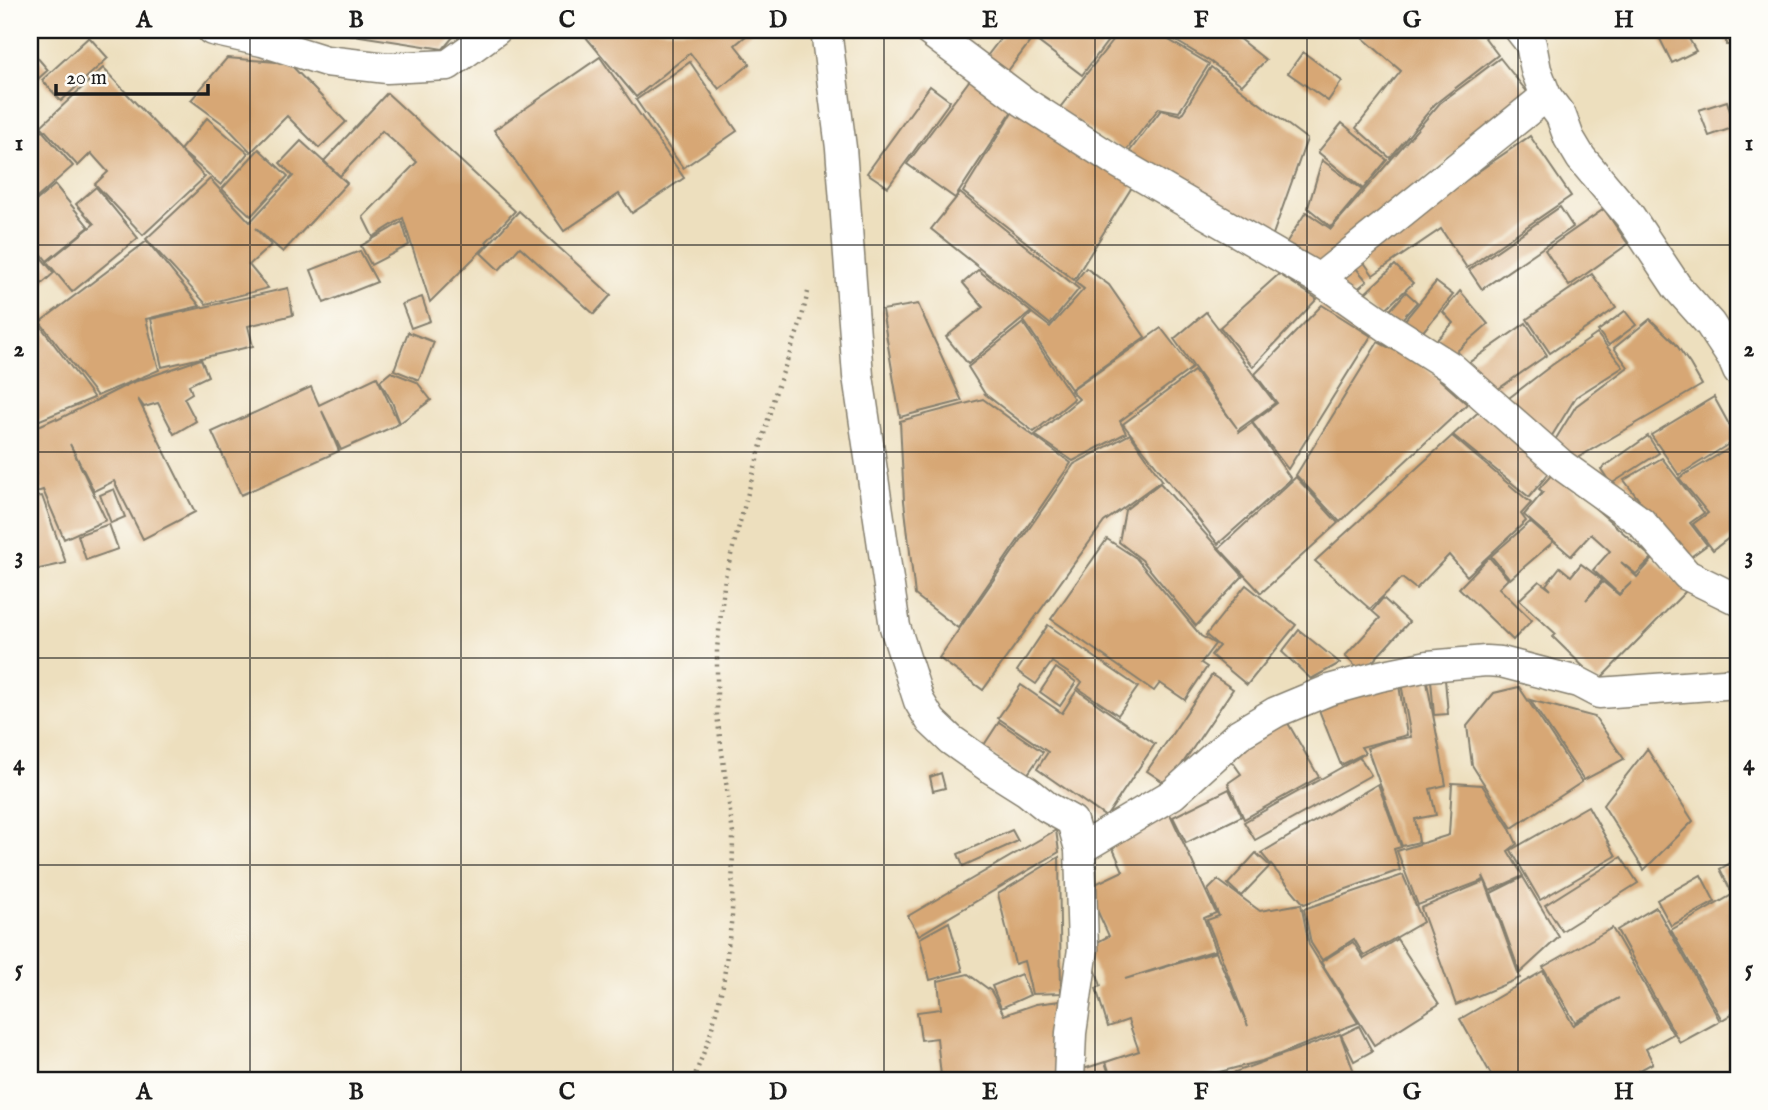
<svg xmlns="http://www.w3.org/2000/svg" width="1768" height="1110" viewBox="0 0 1768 1110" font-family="'IM FELL English',serif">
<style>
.building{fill:#d7a774}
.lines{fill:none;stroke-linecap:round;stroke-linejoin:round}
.lane-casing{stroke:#847e6d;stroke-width:33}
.path{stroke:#847e6d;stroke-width:4.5;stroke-dasharray:2 5;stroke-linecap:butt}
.lane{stroke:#fff;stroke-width:30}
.grid{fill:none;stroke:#1c1c1c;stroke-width:2;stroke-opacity:0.55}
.neatline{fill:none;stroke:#1c1c1c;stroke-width:2.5}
.grid-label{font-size:23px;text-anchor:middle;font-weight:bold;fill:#1c1c1c}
</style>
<rect width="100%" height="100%" fill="#fdfcf7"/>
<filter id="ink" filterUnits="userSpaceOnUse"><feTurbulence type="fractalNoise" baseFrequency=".0143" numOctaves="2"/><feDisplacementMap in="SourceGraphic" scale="14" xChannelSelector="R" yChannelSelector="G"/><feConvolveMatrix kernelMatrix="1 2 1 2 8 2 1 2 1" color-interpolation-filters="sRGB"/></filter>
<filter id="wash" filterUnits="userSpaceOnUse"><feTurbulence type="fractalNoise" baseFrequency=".00686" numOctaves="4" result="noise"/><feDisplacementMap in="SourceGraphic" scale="28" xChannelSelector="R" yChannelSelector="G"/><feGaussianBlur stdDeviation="1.57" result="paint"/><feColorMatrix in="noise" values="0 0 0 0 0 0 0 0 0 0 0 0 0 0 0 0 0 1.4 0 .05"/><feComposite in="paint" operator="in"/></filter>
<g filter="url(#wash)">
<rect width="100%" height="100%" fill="#eddfbe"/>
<g id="blocks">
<g class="building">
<path d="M332,30H459L443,49L347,34Z"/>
<path d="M580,30H753L735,45L750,64L719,89L690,53L636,97Z"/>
<path d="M1007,30H1116L1082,75L1033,38L1004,76L984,60Z"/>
<path d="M1121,30H1152L1209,64L1179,112L1159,108L1125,152L1058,110Z"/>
<path d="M1158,30H1228L1266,60L1242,85L1211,62Z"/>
<path d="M1371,30H1479L1498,55L1435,104L1390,158L1356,128L1401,71L1363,38Z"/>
<path d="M1679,30H1684L1696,51L1672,63L1660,39Z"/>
<rect x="1726" y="30" width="12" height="15"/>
<path d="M89,37L108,58L61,101L42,80Z"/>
<path d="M30,49L48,70L30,86Z"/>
<path d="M1303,52L1342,81L1328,101L1288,73Z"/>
<path d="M600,57L684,178L632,213L619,194L564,231L494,130Z"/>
<path d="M227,58L289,63L346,122L319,148L287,116L251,152L226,126L191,100Z"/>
<path d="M1500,58L1528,93L1312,270L1281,251L1306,212L1331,229L1440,103Z"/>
<path d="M690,62L737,131L683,168L636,100Z"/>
<path d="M1211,67L1307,139L1271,240L1205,195L1127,155L1161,110L1181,115Z"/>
<path d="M103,68L205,177L143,235L95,184L108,172L91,153L78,166L41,126Z"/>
<path d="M975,73L1016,105L955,198L907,164Z"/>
<path d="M930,86L950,101L888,187L867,173Z"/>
<path d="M387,93L515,211L486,242L488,244L430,302L403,218L373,237L363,217L417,162L382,131L340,176L324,161Z"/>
<path d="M1727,101L1735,127L1709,136L1699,110Z"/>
<path d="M1017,105L1137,179L1074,280L963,192Z"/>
<path d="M207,118L248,153L221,185L180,150Z"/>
<path d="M1342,123L1387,160L1363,189L1318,152Z"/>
<path d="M39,127L73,166L30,204V135Z"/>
<path d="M1530,136L1571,196L1467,268L1441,229L1373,275L1358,254Z"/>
<path d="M301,141L347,183L283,252L255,228L271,245L249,265L268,288L206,304L146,239L210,179L250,222L293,176L280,163Z"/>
<path d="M259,149L288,176L251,216L222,189Z"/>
<path d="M1322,160L1362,190L1331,227L1308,208Z"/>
<path d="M55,185L89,227L47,261L30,239V206Z"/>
<path d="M96,187L138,238L72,292L47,262L94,224L76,204Z"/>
<path d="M960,193L1079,289L1050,324L931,229Z"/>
<path d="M1560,207L1573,227L1482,289L1469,270Z"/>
<path d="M1604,209L1628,244L1569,286L1545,250Z"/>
<path d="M519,211L611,295L594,314L520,247L499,270L481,253Z"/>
<path d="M402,222L409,245L371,265L361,246Z"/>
<path d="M147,241L200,306L146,319L159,370L97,396L40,322Z"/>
<path d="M30,244L54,273L30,294Z"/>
<path d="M360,251L377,282L324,303L311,270Z"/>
<path d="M1395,265L1413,283L1378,316L1361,297Z"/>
<path d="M1355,267L1367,281L1349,296L1336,283Z"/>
<path d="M1086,268L1109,285L1145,337L1071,389L1024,321L1032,313L1050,327L1084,289L1075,282Z"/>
<path d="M978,270L1031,312L968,364L946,337L983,307L963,283Z"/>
<path d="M1279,274L1317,299L1253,367L1220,327Z"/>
<path d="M1592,274L1616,308L1550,353L1527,319Z"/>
<path d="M1436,282L1453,295L1416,340L1400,326Z"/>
<path d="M288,288L293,315L248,326L253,346L162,367L151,319Z"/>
<path d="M1460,291L1488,324L1448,359L1431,346L1453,323L1443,312Z"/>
<path d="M1406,292L1417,302L1396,326L1385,316Z"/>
<path d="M422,297L430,321L411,328L402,304Z"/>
<path d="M918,304L962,401L900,417L882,310Z"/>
<path d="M1322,305L1371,336L1288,469L1252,422L1277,403L1255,374Z"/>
<path d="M1625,311L1636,325L1609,345L1598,331Z"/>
<path d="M30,312L94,398L30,424Z"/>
<path d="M1206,312L1275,403L1238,430L1239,432L1252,423L1291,479L1218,544L1123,424L1194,371L1237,428L1174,339Z"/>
<path d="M1650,319L1675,343L1690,364L1702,385L1572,461L1552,445L1576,406L1628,367L1614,348Z"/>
<path d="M1023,323L1074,399L1034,432L985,394L968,367Z"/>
<path d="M1526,323L1547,355L1491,394L1464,366Z"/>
<path d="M1161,328L1192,368L1120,421L1126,433L1073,461L1035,435L1079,399L1071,391Z"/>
<path d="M408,332L434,342L419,380L394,370Z"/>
<path d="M1597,334L1623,367L1576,397L1548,442L1505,401L1552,365Z"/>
<path d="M1378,342L1422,364L1467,404L1340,522L1296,475Z"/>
<path d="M201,359L208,376L189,385L192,393L184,398L196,421L174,434L158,403L144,407L138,399L195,512L143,539L114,481L94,491L70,444L106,520L64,539L43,490L30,494V464L36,475L30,460V430L56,418L57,420L131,383Z"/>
<path d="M391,372L417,382L431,400L400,423L392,402L380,381Z"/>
<path d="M377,377L399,424L341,450L322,411L339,451L241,495L212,432L311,387L319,405Z"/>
<path d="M1714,397L1737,439L1679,475L1651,435Z"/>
<path d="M983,399L1071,463L958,628L915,595L904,501L900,421Z"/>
<path d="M1484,407L1554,467L1529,497L1453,435Z"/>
<path d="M1130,434L1162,480L1104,522L983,690L939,658L1074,464Z"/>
<path d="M1452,436L1531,503L1521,514L1526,521L1467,576L1449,555L1416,589L1402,578L1370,609L1315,561Z"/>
<path d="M1648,436L1659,453L1611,484L1601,469Z"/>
<path d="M1737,444L1738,531L1713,550L1693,524L1708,513L1679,478Z"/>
<path d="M1662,458L1704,513L1690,523L1707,545L1685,561L1624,480Z"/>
<path d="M1554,472L1652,558L1636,574L1621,562L1637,577L1653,559L1686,591L1598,681L1553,637L1556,634L1519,600L1539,581L1551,590L1546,585L1560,567L1571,576L1581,564L1602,580L1586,600L1603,582L1619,595L1632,582L1619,594L1593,570L1610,551L1591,534L1571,556L1524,515L1543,492L1539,489Z"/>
<path d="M1296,477L1338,523L1261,593L1219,548Z"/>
<path d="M1160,483L1243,576L1196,626L1142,560L1119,542L1125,510Z"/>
<path d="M114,489L125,517L111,523L100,495Z"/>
<path d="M42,496L66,563L30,571V498Z"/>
<path d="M1530,522L1553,542L1510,579L1491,556Z"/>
<path d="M109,524L118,549L86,560L78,535Z"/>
<path d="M1107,539L1136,558L1201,636L1215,644L1201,663L1207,667L1185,700L1160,683L1154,691L1051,619Z"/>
<path d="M1489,557L1508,579L1499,588L1532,620L1513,640L1459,588Z"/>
<path d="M1246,585L1296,625L1247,685L1211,655L1219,646L1206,635Z"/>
<path d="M1383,598L1409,622L1362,673L1345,656L1380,618L1372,611Z"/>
<path d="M1048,625L1138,687L1118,715L1078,688L1082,682L1052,662L1036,684L1017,671Z"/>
<path d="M1299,630L1340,663L1311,679L1282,652Z"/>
<path d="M1056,668L1076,682L1060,706L1040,692Z"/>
<path d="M1425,671L1446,785L1430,789L1436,815L1415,819L1419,842L1402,846L1367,748L1387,741L1411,737L1400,678Z"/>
<path d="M1212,675L1233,689L1168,785L1147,771Z"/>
<path d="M1398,679L1407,735L1361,747L1365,753L1341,765L1315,700Z"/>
<path d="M1445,679L1448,714L1434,715L1431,680Z"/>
<path d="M1021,685L1062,713L1077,690L1155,744L1106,817L1037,769L1048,752L998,718Z"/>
<path d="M1519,687L1582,782L1512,828L1472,765L1467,726L1494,693Z"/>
<path d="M1530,700L1595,717L1624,759L1584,780Z"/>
<path d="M1285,718L1319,777L1244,819L1228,783L1241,774L1227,754Z"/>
<path d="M999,722L1043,752L1025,778L982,748Z"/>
<path d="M1647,749L1693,821L1644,870L1603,805Z"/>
<path d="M1360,757L1371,775L1255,840L1244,822Z"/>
<path d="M941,773L945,788L933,791L930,777Z"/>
<path d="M1452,783L1482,785L1509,827L1517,844L1508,851L1523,876L1490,891L1483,876L1484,880L1418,905L1397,851L1449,835Z"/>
<path d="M1378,784L1401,847L1394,849L1400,870L1304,904L1261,853Z"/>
<path d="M1229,789L1242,816L1186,843L1173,817Z"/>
<path d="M1588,806L1616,856L1540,900L1511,850Z"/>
<path d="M1170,814L1216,913L1204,918L1216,950L1125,979L1216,952L1248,1026L1207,920L1219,916L1208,890L1218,880L1260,911L1301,904L1309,945L1358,1023L1339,1030V1029V1031L1262,1061L1208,1075L1209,1080H1112L1106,1062L1139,1051L1128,1020L1108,1027L1096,988L1101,986L1088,947L1109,936L1087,888L1123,871L1110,842Z"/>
<path d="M1012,830L1018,841L963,866L958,854Z"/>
<path d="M1056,830L1059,852L919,935L908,916Z"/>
<path d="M1256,853L1270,866L1241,896L1228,884Z"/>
<path d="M1059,857L1061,993L1032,994L1024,961L1015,964L998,894Z"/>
<path d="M1621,857L1638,883L1562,931L1545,905Z"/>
<path d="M1738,859V889L1732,893L1720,869Z"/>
<path d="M1403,875L1423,922L1364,956L1354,939L1322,960L1311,943L1304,909Z"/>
<path d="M1701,875L1715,902L1671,926L1657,900Z"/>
<path d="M1523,877L1559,937L1520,973L1491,893Z"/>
<path d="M1485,881L1520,978L1456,1005L1421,908Z"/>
<path d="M1732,895L1738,906V1010L1722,1020L1671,930Z"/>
<path d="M1656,907L1720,1021L1680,1043L1617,930Z"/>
<path d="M949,922L963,971L930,980L920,938Z"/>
<path d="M1612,928L1673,1034L1646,1049L1653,1063L1622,1080H1494L1460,1019L1543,971L1573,1025L1619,998L1575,1022L1543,967Z"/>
<path d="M1397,939L1439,1004L1374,1045L1321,962L1353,942L1364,959Z"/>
<path d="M968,974L991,991L1004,1015L1036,1004L1061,1001L1059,1080H931V1078L941,1076L937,1038L921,1040L917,1012L941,1009L938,981Z"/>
<path d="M1021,974L1030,995L1001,1008L992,986Z"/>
<path d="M1359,1026L1372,1051L1354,1061L1341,1035Z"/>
<path d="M1340,1034L1357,1080H1238L1235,1072Z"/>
<path d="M1105,1062L1111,1080H1080V1070Z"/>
</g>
</g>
</g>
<g filter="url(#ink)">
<use href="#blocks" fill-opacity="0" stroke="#847e6d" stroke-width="2"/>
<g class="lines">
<g class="lane-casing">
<g id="lane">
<path d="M212,30L262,41L326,61L387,68L448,65L496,30"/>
<path d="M826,30L841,148L858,376L895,627L919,701L931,721L951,740L989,767L1027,791L1047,807L1072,821L1080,849L1083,949L1071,1033L1069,1080"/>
<path d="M928,30L1024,102L1117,162L1319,279L1389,328L1452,368L1563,466L1641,522L1687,575L1738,600"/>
<path d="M1520,30L1531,44L1536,70L1546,96L1561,116L1569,138L1581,158L1629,215L1677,287L1710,324L1733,359L1738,371"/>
<path d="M1319,279L1546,96"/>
<path d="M1080,849L1173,794L1239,734L1276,712L1329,690L1380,676L1428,666L1486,661L1501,662L1578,682L1599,693L1738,683"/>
</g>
</g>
<path class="path" d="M693,1080L709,1039L723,985L732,916L733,834L717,715V649L725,577L775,394L800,325L808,292"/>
<use href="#lane" class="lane"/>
</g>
</g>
<path class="grid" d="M250,30V1080M461,30V1080M673,30V1080M884,30V1080M1095,30V1080M1307,30V1080M1518,30V1080M30,245H1738M30,452H1738M30,658H1738M30,865H1738"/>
<rect width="1768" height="1110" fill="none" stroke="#fdfcf7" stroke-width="77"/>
<path d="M56 84v10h152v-10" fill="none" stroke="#1c1c1c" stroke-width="3.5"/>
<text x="66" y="84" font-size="21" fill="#1c1c1c" stroke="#fdfcf7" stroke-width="5" paint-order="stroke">20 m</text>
<rect x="38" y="38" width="1692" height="1034" class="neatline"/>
<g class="grid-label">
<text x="144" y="27">A</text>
<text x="356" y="27">B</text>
<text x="567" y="27">C</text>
<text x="778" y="27">D</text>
<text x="990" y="27">E</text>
<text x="1201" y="27">F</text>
<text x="1412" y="27">G</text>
<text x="1624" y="27">H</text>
<text x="19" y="150">1</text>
<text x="1749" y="150">1</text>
<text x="19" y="356">2</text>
<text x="1749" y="356">2</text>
<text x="19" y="563">3</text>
<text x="1749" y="563">3</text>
<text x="19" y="770">4</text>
<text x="1749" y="770">4</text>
<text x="19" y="976">5</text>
<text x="1749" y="976">5</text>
<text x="144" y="1099">A</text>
<text x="356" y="1099">B</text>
<text x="567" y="1099">C</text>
<text x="778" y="1099">D</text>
<text x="990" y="1099">E</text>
<text x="1201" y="1099">F</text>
<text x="1412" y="1099">G</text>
<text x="1624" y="1099">H</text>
</g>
</svg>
